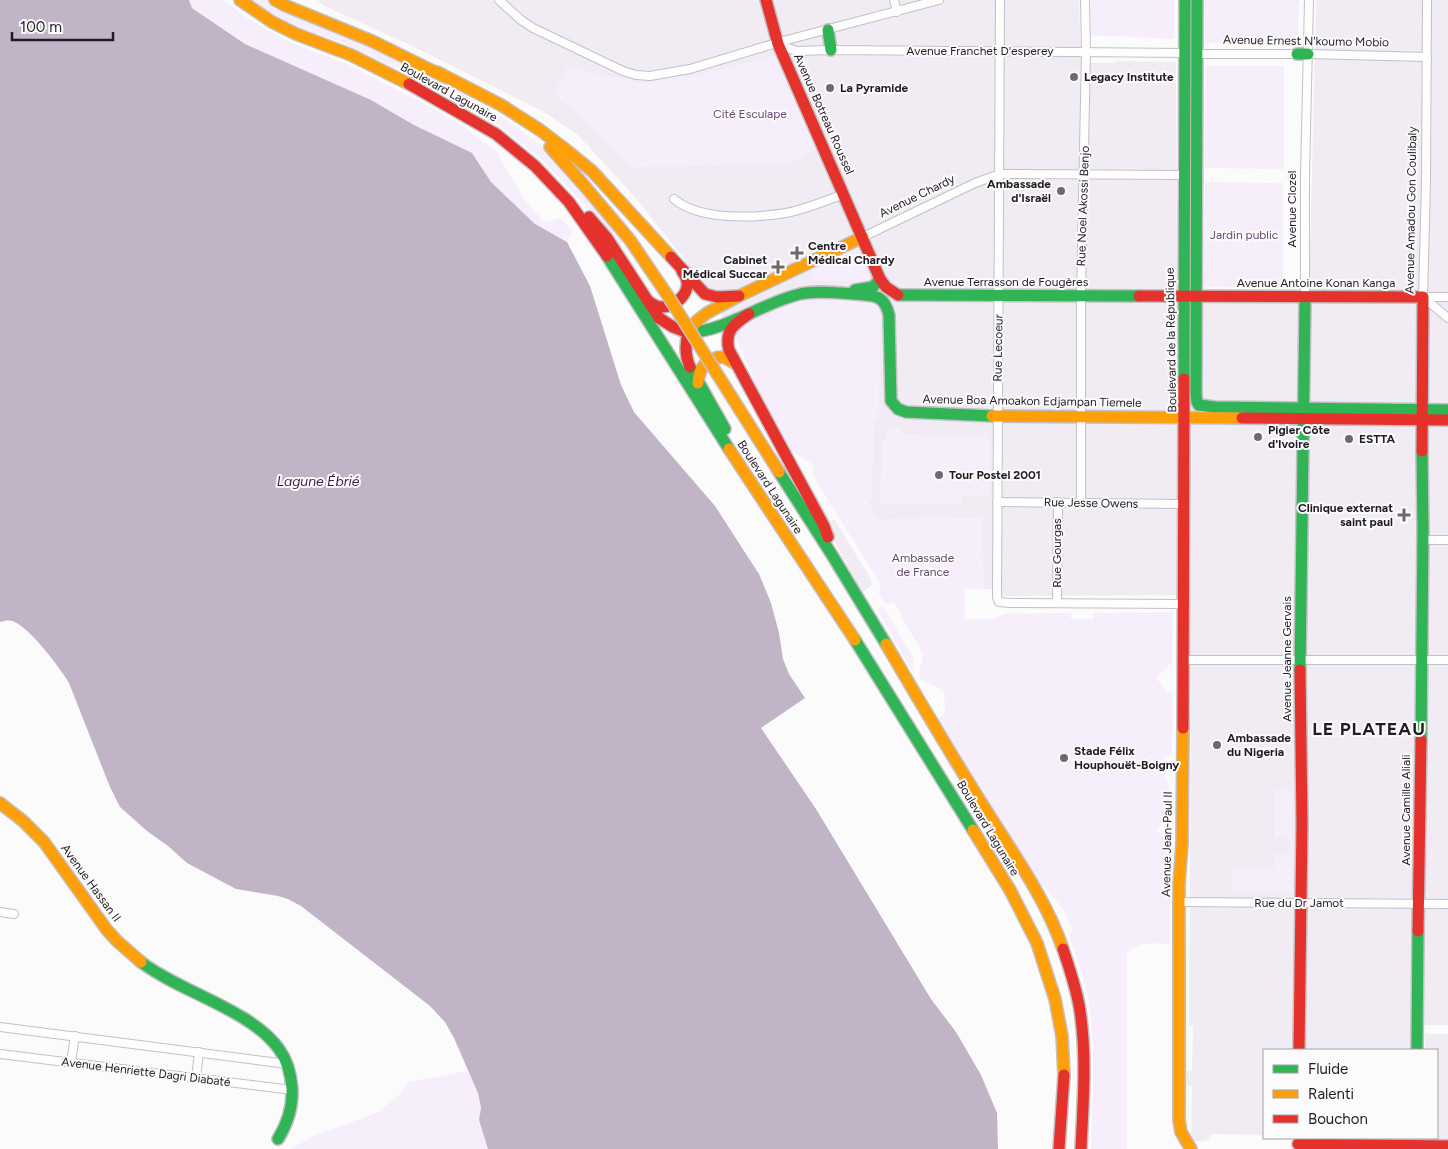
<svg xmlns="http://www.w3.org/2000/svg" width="1448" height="1149" viewBox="0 0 1448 1149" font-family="Figtree,sans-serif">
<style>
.built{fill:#f1ecf3}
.green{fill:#f6eefa}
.water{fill:#c1b4c7}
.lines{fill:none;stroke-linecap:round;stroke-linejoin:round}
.street-casing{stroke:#c3c0c5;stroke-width:10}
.fast-casing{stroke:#c3c0c5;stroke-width:14}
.slow-casing{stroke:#c3c0c5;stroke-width:14}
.jam-casing{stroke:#c3c0c5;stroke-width:14}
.street{stroke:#fefefe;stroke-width:8}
.fast{stroke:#30b455;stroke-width:11}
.slow{stroke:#ff9f0a;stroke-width:11}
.jam{stroke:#e5322d;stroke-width:11}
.slow-bridge-casing{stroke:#c8c2cb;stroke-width:14;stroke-linecap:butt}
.slow-bridge{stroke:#ff9f0a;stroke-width:11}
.poi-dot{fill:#6e696f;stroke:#fbfbfb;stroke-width:2}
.labels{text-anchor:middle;stroke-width:4;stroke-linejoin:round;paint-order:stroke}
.street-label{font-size:12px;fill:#221b24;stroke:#fbfbfb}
.poi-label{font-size:12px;font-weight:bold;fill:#221b24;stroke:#fbfbfb;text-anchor:start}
.park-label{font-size:12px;fill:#664973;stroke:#fbfbfb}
.water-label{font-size:14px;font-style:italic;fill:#3b1f46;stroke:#fbfbfb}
.district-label{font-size:18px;font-weight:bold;letter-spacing:1px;fill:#221b24;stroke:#fbfbfb}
</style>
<rect width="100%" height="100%" fill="#fbfbfb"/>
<g class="built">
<path d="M317,0H1079L1081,59L1092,63H1111L1118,61L1176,62L1177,299L1309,298L1316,0H1448V1025H1413V1050H1264V1135L1212,1134L1206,1141H1194L1191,1137L1192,1086L1183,1085V1072L1192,1071L1193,1026H1189V1012L1191,699L1189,643V595L1003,596L992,592L991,589H965V619H968L921,650L894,602L886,604L879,594L881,585L813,475L814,465L787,448L785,438L770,418L749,367L735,336L682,256L635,197L578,135L544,112L414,47L325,6Z"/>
<path d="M799,474L814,492L831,521L834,519L871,579L872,585L863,592L844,559Z"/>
<path d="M1425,1034H1448V1140H1424V1138H1437V1050H1425Z"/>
</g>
<g class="green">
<path d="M189,0H224L244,16L267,30L292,43L347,64L421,102L457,122L496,151L524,199L544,222L561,218L573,232L567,242L535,224L491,182L471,153L414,125L371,100L245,44L192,7Z"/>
<path d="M246,0H287L369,47L434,77L505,119L534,140L555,158L623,242L619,245L600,222L542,160L500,126L430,85L339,41L298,28L274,18Z"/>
<path d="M1091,0H1174V39L1091,35Z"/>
<path d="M1205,0H1299L1298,43H1205Z"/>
<path d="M778,55L819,148L790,164L629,167L574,110L553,94L568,66L641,84L652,82L682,75L687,78Z"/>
<path d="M1206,66H1284V169L1205,168Z"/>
<path d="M1205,182L1283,183V288L1204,287Z"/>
<path d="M854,253L862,256L870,278L866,282L814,281L812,271Z"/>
<path d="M812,299C826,299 865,296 876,303C879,305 879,306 880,309L879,418L874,422L872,498L868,502L880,519L982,517L984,589H965V619H992V620L1004,614L1071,613V619H1094V613L1173,612L1172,661L1168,667L1156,677L1167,693L1170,692L1173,693L1172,754L1160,762C1173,791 1174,803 1157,831L1170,844V944C1154,943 1139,941 1127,953V1149H1091C1092,1102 1096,1056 1090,1010C1087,984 1077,959 1069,935L1073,931L1064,910L1040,883L937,719L945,714L944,690C939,688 922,681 920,678C917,671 924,662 922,655C919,639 903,617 894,602L886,604L879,594L881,585L813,475L814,465L787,448L785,438L770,418L749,367L735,336L741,333L739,327L794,303Z"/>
<path d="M890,427L901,428V434L983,437L984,431L991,436L989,496H961V504L885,505L881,502L880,498L882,440L886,439L887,430Z"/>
<path d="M883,606L914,659L912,671L877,609Z"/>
<path d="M1274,790H1292V893H1232V868H1274V853L1277,855H1285L1290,850V842C1286,836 1281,835 1274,839Z"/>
<path d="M468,1071L478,1093L481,1108L479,1120L488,1149H291L313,1136L377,1113L399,1095L408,1082Z"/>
</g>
<path class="water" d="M0,0H189L192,8L245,44L371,100L414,125L472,153L491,182L535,224L567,242L590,286L621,385L634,412L715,506L759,574L771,603L779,633L783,659L789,674L805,698L761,728L816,809L931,999L956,1032L981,1075L997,1113L998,1149H488L479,1120L481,1108L478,1093L454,1038L445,1022L430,1006L301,906L288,899L278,896L236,889L187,863L168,846L147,831L120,807L110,787L69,683C61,669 28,625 12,621C9,620 3,621 0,622Z"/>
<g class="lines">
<g class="street-casing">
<g id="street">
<path d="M499,0L521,20L533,28L623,71L636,75L650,76L690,69L783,41L939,0"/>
<path d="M894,0L897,12"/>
<path d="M1000,0L997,597L999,602L1010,603L1183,604"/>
<path d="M778,44L796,51L831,50L1184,53"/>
<path d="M1197,54H1297"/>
<path d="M1308,54L1427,57"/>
<path d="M674,199C700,221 754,218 786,213C806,209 825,201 844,194"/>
<path d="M863,237L975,183L1000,174L1184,175"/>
<path d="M1423,297L1426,182L1427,0"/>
<path d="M1423,297L1448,318"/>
<path d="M1423,297H1448"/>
<path d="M1305,300V175L1309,0"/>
<path d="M997,502L1184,504"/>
<path d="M1081,502V296L1086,52L1085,0"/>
<path d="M1422,540H1448"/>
<path d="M1057,603L1058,502"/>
<path d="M1183,660H1448"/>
<path d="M1179,902L1448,904"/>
<path d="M0,912L14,914"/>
<path d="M0,1027L287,1064"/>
<path d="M0,1054L292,1090"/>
<path d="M71,1062L75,1036"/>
<path d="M196,1078L199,1052"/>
</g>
</g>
<g class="fast-casing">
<g id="fast">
<path d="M1197,0L1196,394L1197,402L1199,405"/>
<path d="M828,30L831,50"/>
<path d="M1297,54H1308"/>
<path d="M607,256L729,449"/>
<path d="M855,290L873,287L880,279"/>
<path d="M898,295L1139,296"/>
<path d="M688,333C728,330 762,303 800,294C816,290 838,293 854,294C873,296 884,293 889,315L891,401L898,409L906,412L992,416"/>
<path d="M690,367L725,429"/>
<path d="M1184,379L1185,0"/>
<path d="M1199,405L1215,407L1448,410"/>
<path d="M779,472L832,555L886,644"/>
<path d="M855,640L973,830"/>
<path d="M1300,670L1305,302"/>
<path d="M1421,740L1423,530L1422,451"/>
<path d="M141,962C180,992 250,1009 279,1049C287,1060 291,1075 292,1088C293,1107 288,1123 278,1139"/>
<path d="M1417,1050L1418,931"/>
</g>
</g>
<g class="slow-casing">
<g id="slow">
<path d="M240,0L272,22L296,34L351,55L409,84"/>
<path d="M275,0L284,5L372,41L445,77"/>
<path d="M437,72L501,105L540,130L565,149L592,171L671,257"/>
<path d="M550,147L583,184"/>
<path d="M688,333L697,321L707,313L739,296L863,237"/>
<path d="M698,383C699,367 707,357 724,357L736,364"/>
<path d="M992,416L1242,418"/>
<path d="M729,449L855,640"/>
<path d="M886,644C919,700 951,755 986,810C1014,855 1046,899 1063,949"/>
<path d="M1183,728L1182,844L1179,884V1120L1181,1132L1191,1149"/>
<path d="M0,803L23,821L44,842L107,930L117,941L141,962"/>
<path d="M973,830L1010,890L1037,943L1055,999L1062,1036L1064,1075"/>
</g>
</g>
<g class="jam-casing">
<g id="jam">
<path d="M766,0L778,44L880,279L886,287L898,295"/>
<path d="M409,84L496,134L535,166L569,202L607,256"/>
<path d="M589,217L607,238L659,318L673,327L688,333C685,345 685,356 690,367"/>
<path d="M671,257L705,294L717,297L739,296"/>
<path d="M1139,296L1423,297L1422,451"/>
<path d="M647,300C651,303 656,307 661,307C675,308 692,292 686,278C685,275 683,273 682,271"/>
<path d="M749,314C735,324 724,330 729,350L824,526L828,537"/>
<path d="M1242,418L1448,420"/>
<path d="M1183,728L1184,379"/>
<path d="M1418,931L1421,740"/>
<path d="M1063,949C1070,970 1077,990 1080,1011C1087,1057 1083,1103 1081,1149"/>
<path d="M1299,1050L1302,823L1300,670"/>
<path d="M1298,1144L1448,1146"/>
<path d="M1059,1149L1064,1075"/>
</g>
</g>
<use href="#street" class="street"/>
<use href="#fast" class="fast"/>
<use href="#slow" class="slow"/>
<use href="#jam" class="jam"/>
<g class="slow-bridge-casing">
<path id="slow-bridge" d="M583,184L630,240L668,296L779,472"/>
</g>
<use href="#slow-bridge" class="slow-bridge"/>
</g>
<g class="poi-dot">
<circle cx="1074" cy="77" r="5"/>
<circle cx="830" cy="88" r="5"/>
<circle cx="1061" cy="191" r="5"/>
<path d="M794.5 245.5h5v5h5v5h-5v5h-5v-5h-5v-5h5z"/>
<path d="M775.5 259.5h5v5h5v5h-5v5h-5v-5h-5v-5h5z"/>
<circle cx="1258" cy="437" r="5"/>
<circle cx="1349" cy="439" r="5"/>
<circle cx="939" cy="475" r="5"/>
<path d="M1401.5 507.5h5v5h5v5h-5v5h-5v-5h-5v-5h5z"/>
<circle cx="1217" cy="745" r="5"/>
<circle cx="1064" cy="758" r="5"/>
</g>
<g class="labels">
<g class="street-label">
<text transform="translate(1306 41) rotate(1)" y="4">Avenue Ernest N'koumo Mobio</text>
<text x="980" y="55">Avenue Franchet D'esperey</text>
<text transform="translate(449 92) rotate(29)" y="4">Boulevard Lagunaire</text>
<text transform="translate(824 114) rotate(66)" y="4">Avenue Botreau Roussel</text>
<text transform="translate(917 196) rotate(-26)" y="4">Avenue Chardy</text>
<text transform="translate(1083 206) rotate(-88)" y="4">Rue Noel Akossi Benjo</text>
<text transform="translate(1292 209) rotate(-90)" y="4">Avenue Clozel</text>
<text transform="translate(1411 210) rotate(-89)" y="4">Avenue Amadou Gon Coulibaly</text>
<text x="1006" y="286">Avenue Terrasson de Fougères</text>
<text x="1316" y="287">Avenue Antoine Konan Kanga</text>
<text transform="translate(1171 340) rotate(-91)" y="4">Boulevard de la République</text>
<text transform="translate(998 348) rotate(-89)" y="4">Rue Lecoeur</text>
<text transform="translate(1032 401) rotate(1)" y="4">Avenue Boa Amoakon Edjampan Tiemele</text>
<text transform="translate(770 487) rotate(57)" y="4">Boulevard Lagunaire</text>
<text transform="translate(1091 503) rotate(1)" y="4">Rue Jesse Owens</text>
<text transform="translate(1057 553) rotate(-90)" y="4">Rue Gourgas</text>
<text transform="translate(1287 659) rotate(-90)" y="4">Avenue Jeanne Gervais</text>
<text transform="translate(1406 810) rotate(-90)" y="4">Avenue Camille Aliali</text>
<text transform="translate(988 828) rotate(59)" y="4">Boulevard Lagunaire</text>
<text transform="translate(1167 844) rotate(-89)" y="4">Avenue Jean-Paul II</text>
<text transform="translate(91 883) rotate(54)" y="4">Avenue Hassan II</text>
<text x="1299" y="907">Rue du Dr Jamot</text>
<text transform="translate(146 1072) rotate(7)" y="4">Avenue Henriette Dagri Diabaté</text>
</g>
<g class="poi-label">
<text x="1084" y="81">Legacy Institute</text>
<text x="840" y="92">La Pyramide</text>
<text x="1051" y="188" text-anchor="end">Ambassade<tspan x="1051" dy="14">d'Israël</tspan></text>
<text x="808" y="250">Centre<tspan x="808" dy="14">Médical Chardy</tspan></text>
<text x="767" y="264" text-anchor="end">Cabinet<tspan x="767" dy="14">Médical Succar</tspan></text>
<text x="1268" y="434">Pigier Côte<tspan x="1268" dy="14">d'Ivoire</tspan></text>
<text x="1359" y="443">ESTTA</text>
<text x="949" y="479">Tour Postel 2001</text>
<text x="1393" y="512" text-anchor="end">Clinique externat<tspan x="1393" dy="14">saint paul</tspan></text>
<text x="1227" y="742">Ambassade<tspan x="1227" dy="14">du Nigeria</tspan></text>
<text x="1074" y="755">Stade Félix<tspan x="1074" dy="14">Houphouët-Boigny</tspan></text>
</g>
<g class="park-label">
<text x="750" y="118">Cité Esculape</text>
<text x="1244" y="239">Jardin public</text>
<text x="923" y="562">Ambassade<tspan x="923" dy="14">de France</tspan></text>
</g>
<g class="water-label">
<text x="318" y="486">Lagune Ébrié</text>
</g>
<g class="district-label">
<text x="1369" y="735">LE PLATEAU</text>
</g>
</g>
<rect x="1263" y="1049" width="175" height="90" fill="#fbfbfb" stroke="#a4a1a5"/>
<rect x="1273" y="1065" width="25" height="8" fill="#30b455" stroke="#a4a1a5"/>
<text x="1308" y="1074" font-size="15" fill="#221b24">Fluide</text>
<rect x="1273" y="1090" width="25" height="8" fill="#ff9f0a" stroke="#a4a1a5"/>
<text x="1308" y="1099" font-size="15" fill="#221b24">Ralenti</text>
<rect x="1273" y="1115" width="25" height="8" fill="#e5322d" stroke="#a4a1a5"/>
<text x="1308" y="1124" font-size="15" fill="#221b24">Bouchon</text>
<path d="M12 32v8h101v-8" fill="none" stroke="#221b24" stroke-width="2.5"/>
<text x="20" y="32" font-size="15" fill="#221b24" stroke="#fbfbfb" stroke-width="4" paint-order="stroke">100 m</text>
</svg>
